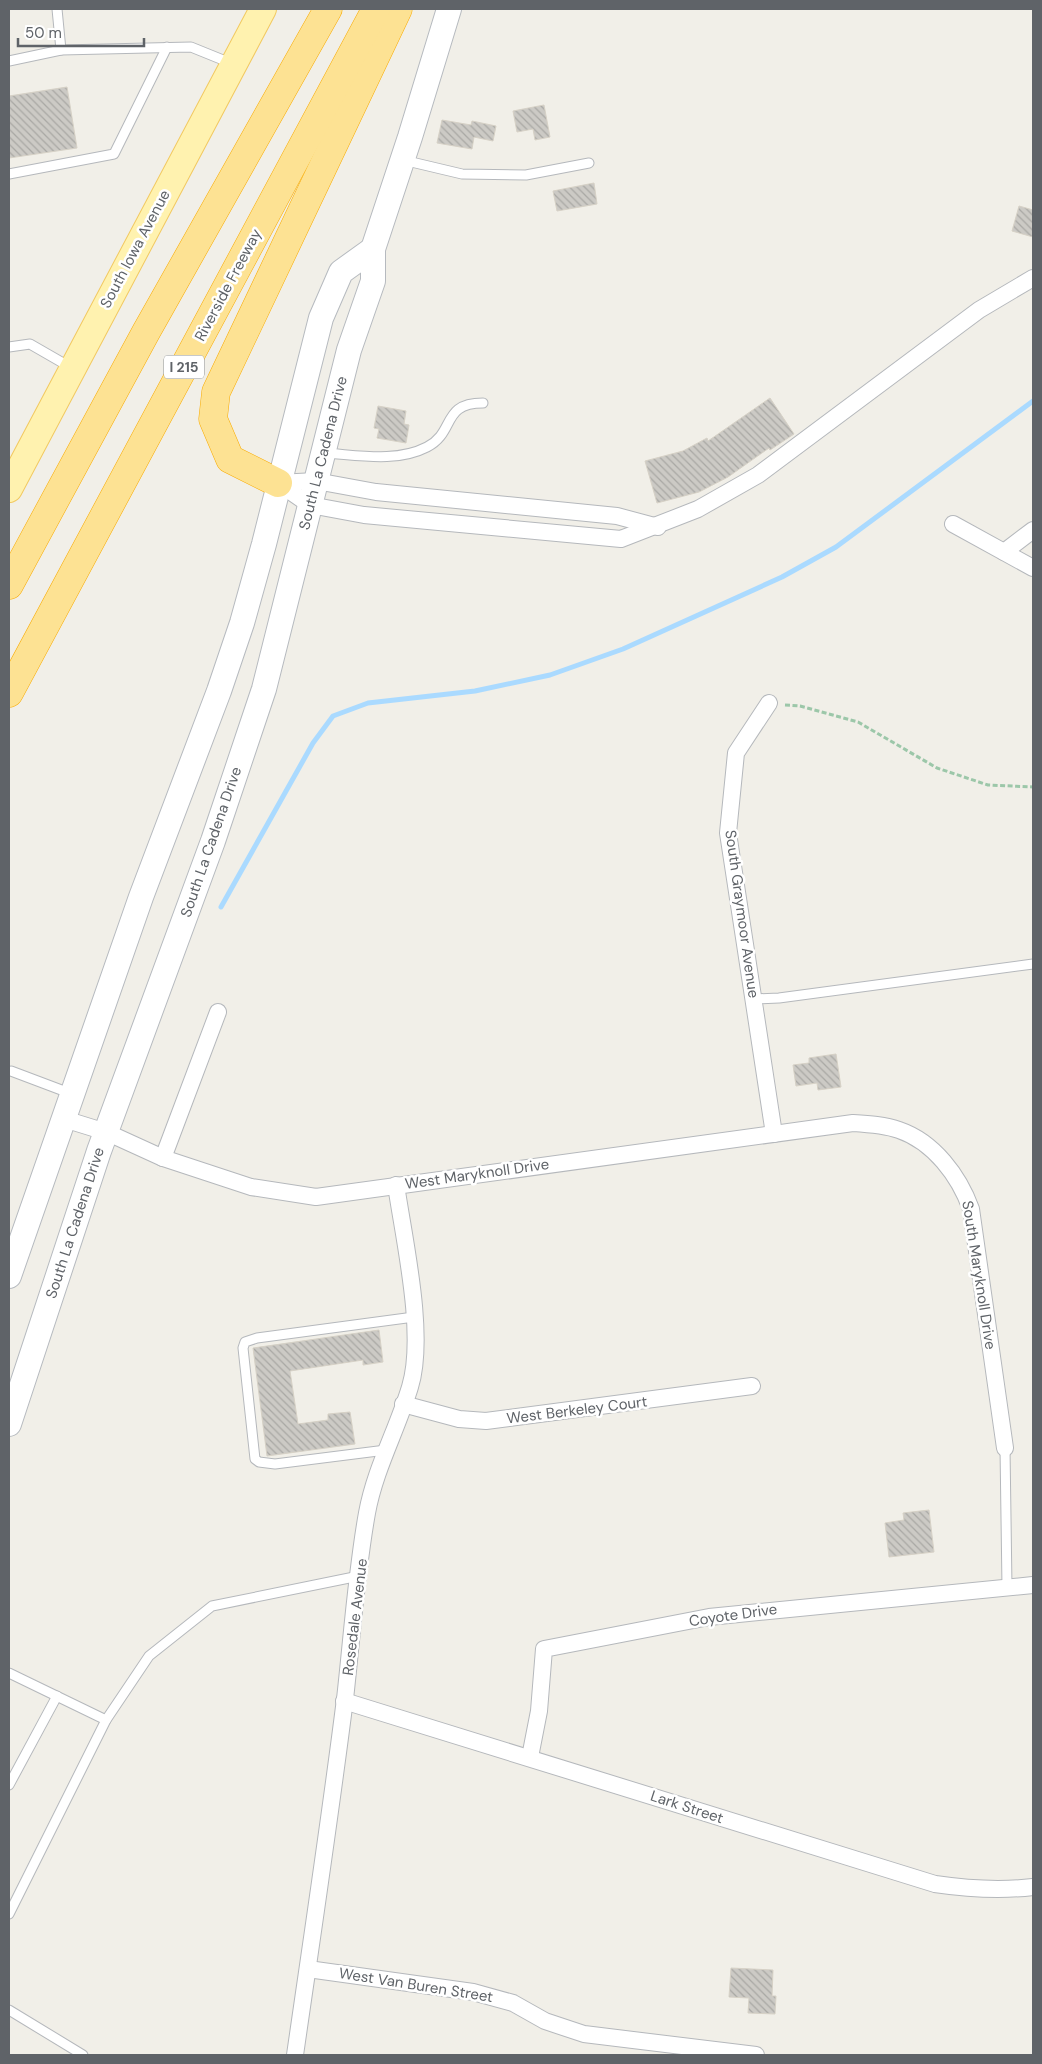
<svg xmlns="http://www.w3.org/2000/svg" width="1042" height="2064" viewBox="0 0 1042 2064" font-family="'DM Sans',sans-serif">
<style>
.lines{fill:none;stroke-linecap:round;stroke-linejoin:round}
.stream{stroke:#aadaff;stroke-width:5}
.building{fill:url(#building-back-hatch);stroke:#d6d1c6}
.lane-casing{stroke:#b5b8bc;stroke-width:11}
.street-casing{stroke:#b5b8bc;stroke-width:18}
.secondary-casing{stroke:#b6babf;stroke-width:26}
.primary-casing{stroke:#f2c960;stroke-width:28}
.highway-casing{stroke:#f9ab00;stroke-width:29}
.path{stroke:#9cc7a9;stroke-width:3;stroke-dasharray:5 2.5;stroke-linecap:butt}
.lane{stroke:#fff;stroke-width:9}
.street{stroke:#fff;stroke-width:16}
.secondary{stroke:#fff;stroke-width:24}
.primary{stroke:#fff2af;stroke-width:26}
.highway{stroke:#fde293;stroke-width:28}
.labels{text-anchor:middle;stroke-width:5;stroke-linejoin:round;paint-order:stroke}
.shield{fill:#fff;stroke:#8f9295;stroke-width:1}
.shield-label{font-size:14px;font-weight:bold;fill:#5f6368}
.street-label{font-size:15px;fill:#5f6368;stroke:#fff}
</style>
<defs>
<pattern id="building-back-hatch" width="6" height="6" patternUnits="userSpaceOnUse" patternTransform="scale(1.25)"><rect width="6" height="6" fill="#cccac5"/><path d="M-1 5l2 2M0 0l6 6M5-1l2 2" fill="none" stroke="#a9a8a4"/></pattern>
</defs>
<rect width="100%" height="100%" fill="#f1efe8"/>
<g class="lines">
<path class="stream" d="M221,907L313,743L333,716L368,703L475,691L550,675L623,649L782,577L836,547L1033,401"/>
</g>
<g class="building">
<path d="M67,87L77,148L9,158V96Z"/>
<path d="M544,105L550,137L535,140L533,129L517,132L513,111Z"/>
<path d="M442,120L471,125L472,121L496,126L493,141L474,137L472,149L437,143Z"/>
<path d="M594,183L597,204L557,211L553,191Z"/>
<path d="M1019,206L1033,210V237L1012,231Z"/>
<path d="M770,398L794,434L770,450L769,448L728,477L699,492L657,503L645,461L683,451L707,438L708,441Z"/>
<path d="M378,406L406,411L404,424L409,425L406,443L377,438L379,429L374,428Z"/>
<path d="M836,1054L841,1087L818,1090L817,1083L796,1086L793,1065L809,1063V1058Z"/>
<path d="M379,1330L383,1362L363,1365V1360L290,1371L298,1424L328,1420V1414L350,1412L355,1444L267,1456L253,1348Z"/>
<path d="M929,1510L934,1552L889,1557L885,1523L904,1520L903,1513Z"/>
<path d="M731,1968L773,1970L772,1996H776L775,2014L748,2013L749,1998L729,1997Z"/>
</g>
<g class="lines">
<g class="lane-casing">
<g id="lane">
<path d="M61,50L191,47L233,64"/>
<path d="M9,61L61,50L57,9"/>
<path d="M403,160L462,174L526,175L589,163"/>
<path d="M9,174L114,154L167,47"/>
<path d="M9,347L30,344L70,367"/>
<path d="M324,453C358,455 396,463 427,447C456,432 441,403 483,403"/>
<path d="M754,999L779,998L1033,964"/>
<path d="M11,1071L72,1094"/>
<path d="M1005,1448L1007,1587"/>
<path d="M386,1450L275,1464L259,1462L255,1459L243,1348L245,1342L257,1338L414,1317"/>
<path d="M9,1673L106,1720L9,1914"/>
<path d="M106,1720L149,1656L212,1606L359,1576"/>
<path d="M9,1785L57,1696"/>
<path d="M9,2010L83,2055"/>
</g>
</g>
<g class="street-casing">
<g id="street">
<path d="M278,483L310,505L364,515L621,539L698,509L758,475L979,310L1033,278"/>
<path d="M278,483L316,481L376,492L617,516L658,527"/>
<path d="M953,524L1033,568"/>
<path d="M1004,552L1033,530"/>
<path d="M769,703L736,753L728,833L774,1134"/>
<path d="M64,1119L106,1132L163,1158L251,1187L316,1197L853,1123C869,1124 885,1125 899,1130C934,1142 959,1176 971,1209L1005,1448"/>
<path d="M163,1158L218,1012"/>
<path d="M403,1404L459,1419L486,1421L752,1386"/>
<path d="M344,1701L935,1884C969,1889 999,1891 1033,1887"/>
<path d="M530,1757L539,1711L544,1649L709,1617L1033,1585"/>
<path d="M308,1969L473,1992L513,2003L545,2021L584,2034L756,2055"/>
<path d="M295,2055C312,1937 330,1818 345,1699C352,1637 356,1574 367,1513C375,1469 397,1430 410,1387C426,1335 404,1240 396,1185"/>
</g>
</g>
<g class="secondary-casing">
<g id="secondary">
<path d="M9,1276L141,897L219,691L242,623L264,544L321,318L341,272L373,249"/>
<path d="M9,1424L99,1151L213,841L264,689L349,350L373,281V249L410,137L449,9"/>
</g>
</g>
<g class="primary-casing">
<path id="primary" d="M9,489L263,9"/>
</g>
<g class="highway-casing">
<g id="highway">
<path d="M278,483L230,459L213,419L216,392L398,9"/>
<path d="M9,585L146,332L328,9"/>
<path d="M9,693L376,9"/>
</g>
</g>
<path class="path" d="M785,705L800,706L858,722L937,768L988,785L1033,787"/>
<use href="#lane" class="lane"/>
<use href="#street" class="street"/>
<use href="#secondary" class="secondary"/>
<use href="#primary" class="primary"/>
<use href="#highway" class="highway"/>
</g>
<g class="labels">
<rect class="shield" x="164" y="355.5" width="40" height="23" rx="4"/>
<g class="shield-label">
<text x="184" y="372">I 215</text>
</g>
<g class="street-label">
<text transform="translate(135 249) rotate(-62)" y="5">South Iowa Avenue</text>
<text transform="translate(228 285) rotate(-62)" y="5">Riverside Freeway</text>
<text transform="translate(323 453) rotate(-76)" y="5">South La Cadena Drive</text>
<text transform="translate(211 842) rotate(-71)" y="5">South La Cadena Drive</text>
<text transform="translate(742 914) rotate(82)" y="5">South Graymoor Avenue</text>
<text transform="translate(477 1174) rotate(-8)" y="5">West Maryknoll Drive</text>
<text transform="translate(75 1223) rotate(-72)" y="5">South La Cadena Drive</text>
<text transform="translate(979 1275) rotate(81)" y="5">South Maryknoll Drive</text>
<text transform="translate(577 1410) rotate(-7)" y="5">West Berkeley Court</text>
<text transform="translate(733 1615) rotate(-8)" y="5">Coyote Drive</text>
<text transform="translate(355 1617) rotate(-83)" y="5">Rosedale Avenue</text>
<text transform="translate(687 1807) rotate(18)" y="5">Lark Street</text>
<text transform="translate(416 1985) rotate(9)" y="5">West Van Buren Street</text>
</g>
</g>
<rect width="1042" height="2064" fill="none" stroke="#5f6368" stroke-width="20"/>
<path d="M18 38v8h126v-8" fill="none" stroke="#5f6368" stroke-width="2.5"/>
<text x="25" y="38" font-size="15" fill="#5f6368" stroke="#ffffff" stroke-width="4" paint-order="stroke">50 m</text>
</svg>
